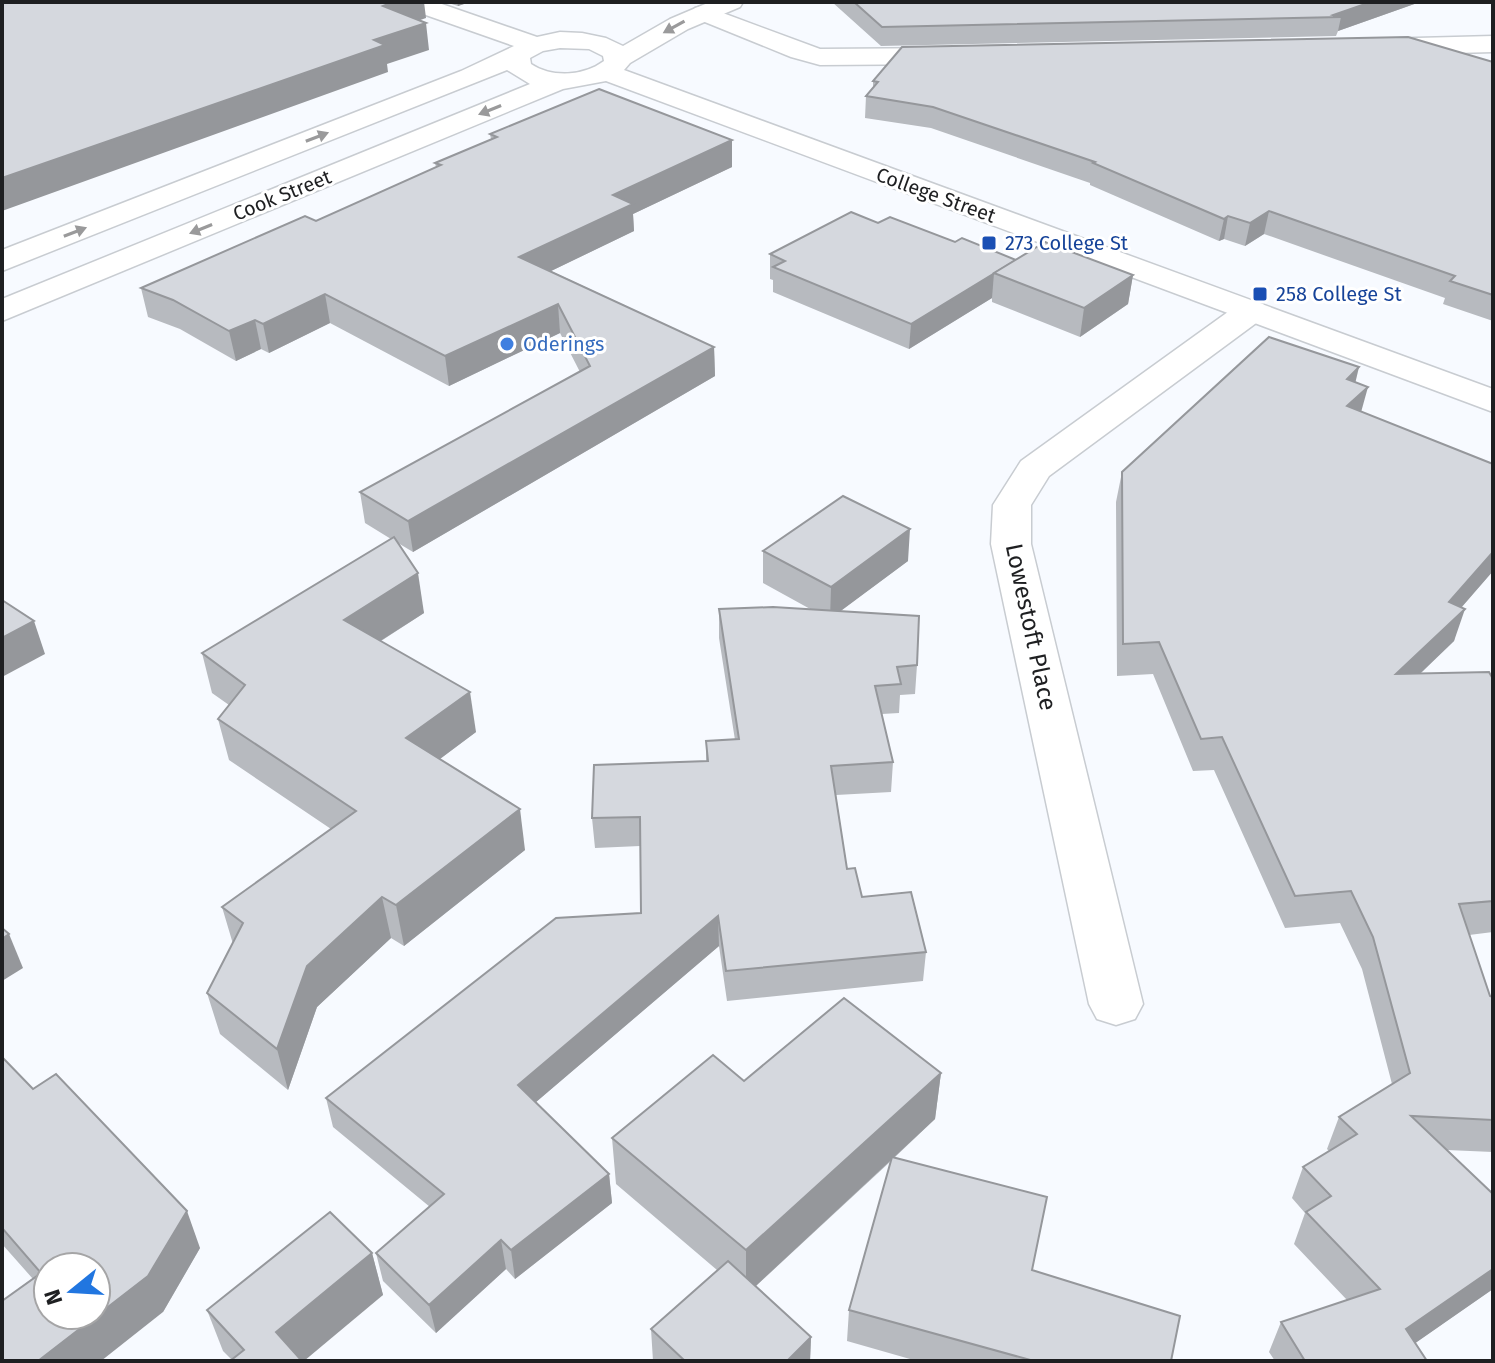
<svg xmlns="http://www.w3.org/2000/svg" width="1495" height="1363" viewBox="0 0 1495 1363" font-family="'Fira Sans',sans-serif">
<style>
.lines{fill:none;stroke-linecap:round;stroke-linejoin:round}
.minor-casing{stroke:#c8ccd1;stroke-width:3}
.tertiary-casing{stroke:#c8ccd1;stroke-width:3}
.minor{fill:#fff;fill-rule:evenodd}
.tertiary{fill:#fff;fill-rule:evenodd}
.wall{fill:#b7babf}
.shaded-wall{fill:#95979b}
.building{fill:#d5d8de;stroke:#95979b;stroke-width:2;fill-rule:evenodd}
.oneway{fill:#9a9a9b}
.transit-dot{fill:#1a4fb4;stroke:#fff;stroke-width:3}
.shop-dot{fill:#3f7fe0;stroke:#fff;stroke-width:3}
.labels{text-anchor:middle;stroke-width:6;stroke-linejoin:round;paint-order:stroke}
.far-street-label{font-size:20px;fill:#1e1f21;stroke:#fff}
.far-transit-label{font-size:20px;fill:#164399;stroke:#fff;text-anchor:start}
.far-shop-label{font-size:20px;fill:#366cbe;stroke:#fff;text-anchor:start}
.street-label{font-size:24px;fill:#1e1f21;stroke:#fff}
</style>
<rect width="100%" height="100%" fill="#f7faff"/>
<g class="lines">
<g class="minor-casing">
<g id="minor">
<path d="M704,6L820,49L953,48L962,50L966,56L962,62L953,64L820,65L791,57L695,18L692,13L695,8Z"/>
<path d="M1493,36V52L1378,55L1369,52L1365,47L1369,42L1378,39Z"/>
<path d="M1251,301L1263,304L1268,311L1263,318L1049,476L1031,505V544L1143,1004L1135,1019L1116,1025L1097,1019L1089,1004L991,544L993,505L1021,461L1239,304Z"/>
</g>
</g>
<g class="tertiary-casing">
<path id="tertiary" d="M400,2H436L537,37L560,32L582,33L606,38L623,46L670,19L710,2H743L740,7L688,29L630,63L624,70L1493,389V412L606,81L563,89L2,321V299L530,84L507,70L2,271V250L461,71L514,46L403,7ZM560,48L589,49L603,56L604,61C584,76 552,78 531,64L530,58L543,51Z"/>
</g>
<use href="#minor" class="minor"/>
<use href="#tertiary" class="tertiary"/>
</g>
<g class="wall">
<path d="M445,2H470L458,6Z"/>
<path d="M832,2H1420L1338,31L1336,36L881,46Z"/>
<path d="M1493,62V321L1443,304L1445,298L1264,234L1245,246L1224,239L1219,241L1090,185V183L931,128L865,118L866,96L873,87V81Z"/>
<path d="M490,134L732,140V167L633,214L634,231L551,271L714,347L715,376L413,552L398,543L424,613L381,641L476,732L440,759L525,850L404,946L391,938L317,1007L288,1090L220,1034L207,993L233,944L222,907L331,829L229,760L218,719L229,705L212,693L202,653L391,539L365,523L360,492L580,372L560,333L449,386L330,323L269,353L261,349L236,361L180,329L148,317L141,288L316,221L436,167L435,163L491,139Z"/>
<path d="M878,223L955,242L1016,260L1133,275L1128,304L1080,337L992,302V298L909,349L773,292V280L770,279V254Z"/>
<path d="M1355,382L1361,412L1493,464V571L1461,608L1454,641L1420,674L1493,679V932L1469,935L1490,996L1493,997V1152L1447,1150L1493,1289L1415,1343L1427,1361H1275L1269,1352L1281,1322L1347,1300L1294,1244L1305,1213L1292,1198L1303,1167L1329,1151L1327,1149L1339,1117L1392,1084L1362,969L1340,923L1285,928L1214,770L1193,771L1153,674L1117,676L1116,502L1122,472Z"/>
<path d="M763,551L908,561L840,611L917,665L915,694L900,695L899,713L882,714L893,762L891,792L836,795L847,869L862,897L926,952L923,981L727,1001L719,946L536,1102L609,1174L612,1203L515,1279L506,1269L436,1333L383,1281L376,1253L430,1207L333,1127L326,1098L641,913L640,846L595,848L592,818L706,761V741L735,740L719,638V609L812,610L763,583Z"/>
<path d="M2,1057L33,1089L200,1248L163,1312L33,1279L2,1244Z"/>
<path d="M941,1073L935,1119L894,1158L1032,1270L1171,1361H917L847,1341L849,1310L891,1161L756,1286L811,1337L810,1361H653L651,1329L717,1270L616,1184L612,1138L744,1081Z"/>
<path d="M372,1253L383,1295L232,1360L223,1351L207,1310Z"/>
</g>
<g class="shaded-wall">
<path d="M393,2H424L426,18L386,32L383,6Z"/>
<path d="M457,2H470L458,6Z"/>
<path d="M1371,2H1420L1338,31L1341,17L1333,15Z"/>
<path d="M426,23L429,50L387,64L388,72L2,211V178L374,40Z"/>
<path d="M732,140V167L633,214L634,231L522,285L519,257L613,195Z"/>
<path d="M1269,211L1264,234L1245,246L1250,223Z"/>
<path d="M1228,216L1224,239L1219,241L1224,219Z"/>
<path d="M994,273L992,298L909,349L911,324Z"/>
<path d="M1133,275L1128,304L1080,337L1084,308Z"/>
<path d="M325,294L330,323L269,353L263,324Z"/>
<path d="M558,304L560,333L449,386L445,356Z"/>
<path d="M255,320L261,349L236,361L229,331Z"/>
<path d="M714,347L715,376L413,552L408,521Z"/>
<path d="M1359,367L1352,397L1347,379Z"/>
<path d="M1368,387L1360,416L1347,406Z"/>
<path d="M910,529L908,561L830,619L831,587Z"/>
<path d="M1493,552V571L1439,633L1449,602Z"/>
<path d="M418,573L424,613L352,659L344,620Z"/>
<path d="M1465,609L1454,641L1386,706L1396,674Z"/>
<path d="M34,621L45,654L2,677V638Z"/>
<path d="M470,692L476,732L413,779L406,738Z"/>
<path d="M520,809L525,850L404,946L396,905Z"/>
<path d="M382,897L391,938L317,1007L288,1090L277,1049L307,966Z"/>
<path d="M718,916L719,946L522,1114L518,1085Z"/>
<path d="M9,934L23,968L2,981V939Z"/>
<path d="M941,1073L935,1119L746,1295V1250Z"/>
<path d="M609,1174L612,1203L515,1279L511,1250Z"/>
<path d="M187,1211L200,1248L163,1312L101,1361H38Z"/>
<path d="M501,1240L506,1269L436,1333L429,1305Z"/>
<path d="M372,1253L383,1295L304,1361H285L276,1332Z"/>
<path d="M1493,1269V1289L1391,1360L1406,1329Z"/>
<path d="M811,1337L810,1361H787Z"/>
</g>
<g class="building">
<path d="M2,2H393L383,6L426,23L374,40L385,45L2,178Z"/>
<path d="M854,2H1371L1333,15L1341,17L882,27Z"/>
<path d="M1408,37L1493,62V295L1450,281L1455,276L1269,211L1250,223L1228,216L1224,219L1093,163L1095,162L933,107L866,96L878,82L873,81L902,47Z"/>
<path d="M599,89L732,140L613,195L633,204L519,257L714,347L408,521L360,492L590,366L558,304L445,356L325,294L263,324L255,320L229,331L173,300L141,288L305,216L316,221L441,165L435,163L497,137L490,134Z"/>
<path d="M851,212L878,223L890,217L955,242L962,238L1016,260L911,324L773,267L785,261L770,254Z"/>
<path d="M1045,242L1133,275L1084,308L994,273Z"/>
<path d="M1269,337L1359,367L1347,379L1368,387L1347,406L1493,464V552L1449,602L1465,609L1396,674L1489,672L1493,679V901L1459,904L1490,996L1493,997V1120L1411,1116L1493,1194V1269L1406,1329L1427,1361H1305L1281,1322L1380,1289L1306,1212L1331,1196L1303,1167L1357,1134L1339,1117L1410,1073L1373,937L1351,891L1295,896L1222,737L1201,739L1159,642L1123,644L1122,472Z"/>
<path d="M843,496L910,529L831,587L763,551Z"/>
<path d="M394,537L418,573L344,620L470,692L406,738L520,809L396,905L382,897L307,966L277,1049L207,993L243,923L222,907L356,811L218,719L245,685L202,653Z"/>
<path d="M2,600L34,621L2,638Z"/>
<path d="M773,607L919,616L917,665L897,667L901,684L875,686L893,762L831,766L847,869L855,868L862,897L911,892L926,952L726,971L718,916L518,1085L609,1174L511,1250L501,1240L429,1305L376,1253L444,1194L326,1098L556,918L641,913L640,817L592,818L594,765L708,761L706,741L739,739L719,609Z"/>
<path d="M2,928L9,934L2,939Z"/>
<path d="M844,998L941,1073L746,1250L612,1138L713,1055L744,1081Z"/>
<path d="M2,1057L33,1089L56,1074L187,1211L148,1276L38,1361H2V1301L41,1273L2,1228ZM48,1267H96V1315H48Z"/>
<path d="M892,1157L1047,1197L1032,1270L1180,1316L1171,1361H1034L849,1310Z"/>
<path d="M330,1212L372,1253L276,1332L302,1361H230L244,1350L207,1310Z"/>
<path d="M728,1261L811,1337L787,1361H685L651,1329Z"/>
</g>
<defs><path id="oneway-solid" d="M-6-.8H1V-3.2L6.5 0L1 3.2V.8H-6Z" transform="scale(2)"/></defs>
<g class="oneway">
<use href="#oneway-solid" transform="translate(674 27) rotate(151)"/>
<use href="#oneway-solid" transform="translate(490 110) rotate(158)"/>
<use href="#oneway-solid" transform="translate(317 137) rotate(-21)"/>
<use href="#oneway-solid" transform="translate(201 229) rotate(158)"/>
<use href="#oneway-solid" transform="translate(75 232) rotate(-21)"/>
</g>
<g class="transit-dot">
<rect x="981" y="235" width="16" height="16" rx="4"/>
<rect x="1252" y="286" width="16" height="16" rx="4"/>
</g>
<circle class="shop-dot" cx="507" cy="344" r="8"/>
<g class="labels">
<g class="far-street-label">
<text transform="translate(282 195) rotate(-22)" y="7">Cook Street</text>
<text transform="translate(936 195) rotate(20)" y="7">College Street</text>
</g>
<g class="far-transit-label">
<text x="1005" y="250">273 College St</text>
<text x="1276" y="301">258 College St</text>
</g>
<g class="far-shop-label">
<text x="523" y="351">Oderings</text>
</g>
<g class="street-label">
<text transform="translate(1031 627) rotate(78)" y="8">Lowestoft Place</text>
</g>
</g>
<rect width="1495" height="1363" fill="none" stroke="#1e1f21" stroke-width="8"/>
<g transform="translate(72 1291) rotate(252)"><circle r="38" fill="#ffffff" stroke="#a5a5a6" stroke-width="2"/>
<path d="M0-6L14 30L0 20L-14 30Z" fill="#2176e0"/>
<text y="-12" font-size="22" font-weight="bold" text-anchor="middle" fill="#1e1f21">N</text>
</g>
</svg>
